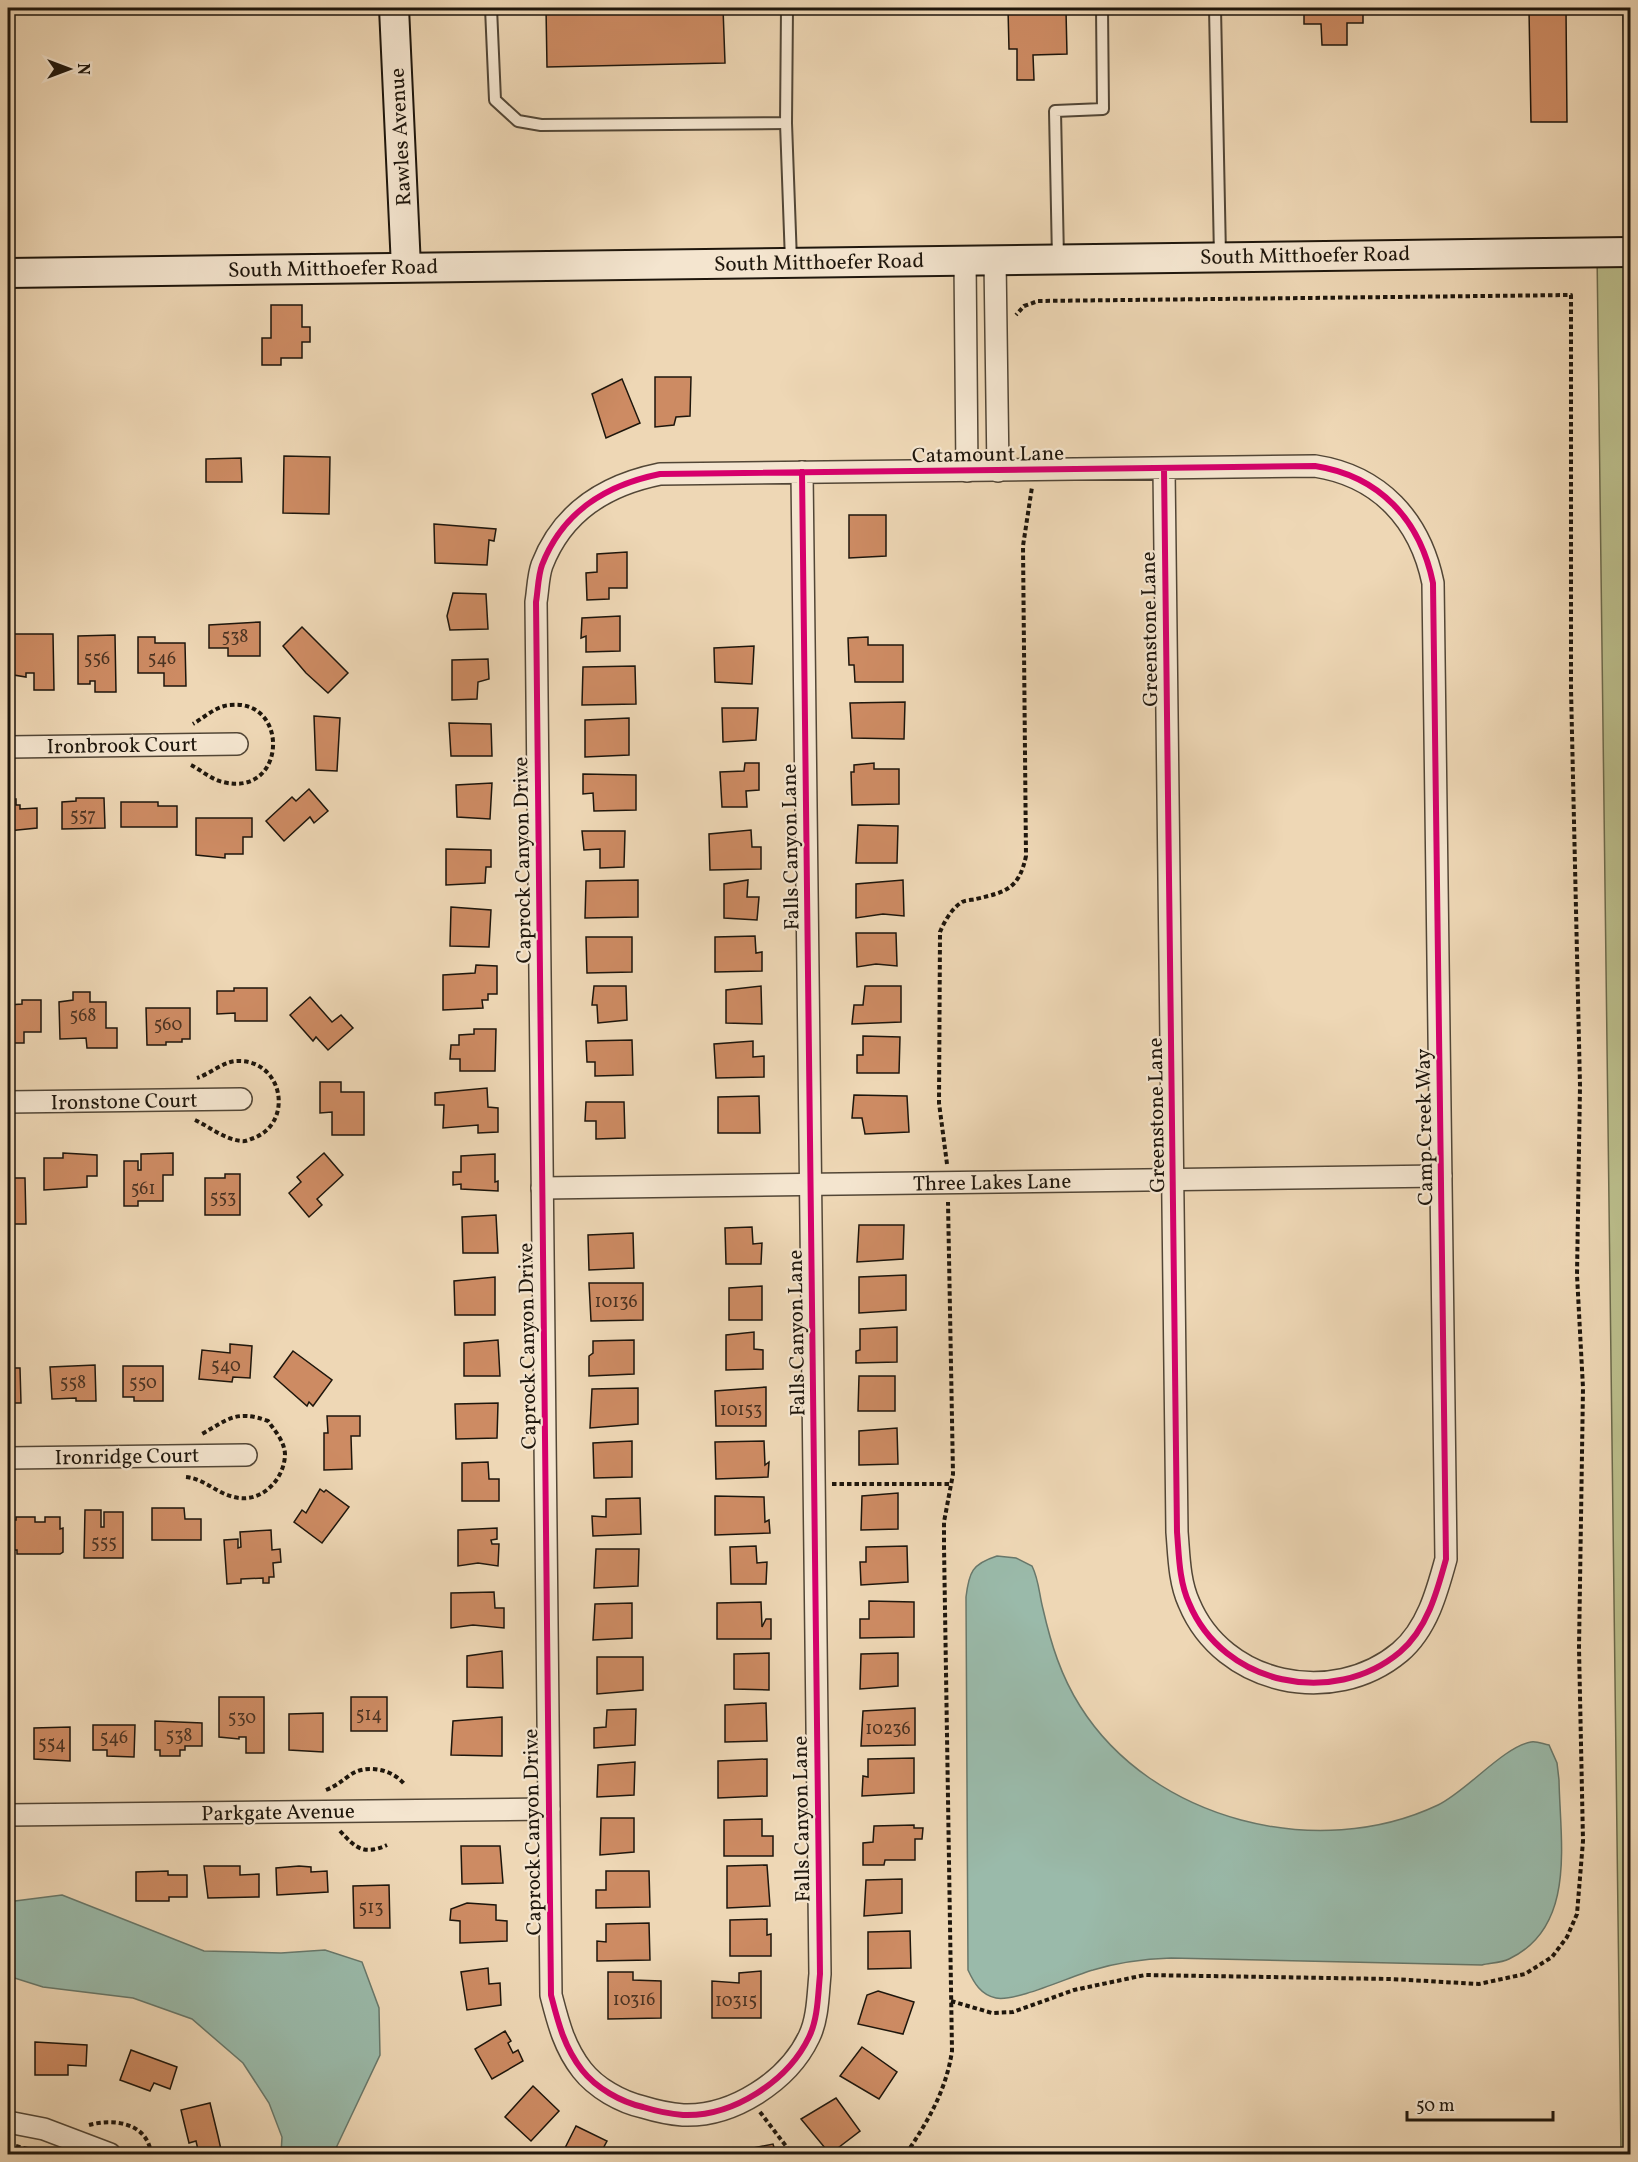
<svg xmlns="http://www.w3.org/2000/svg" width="1638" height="2162" viewBox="0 0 1638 2162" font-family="Vollkorn,serif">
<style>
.green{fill:#bbbe8c;stroke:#6c6a4c;stroke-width:1.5}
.water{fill:#9abaaa;stroke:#68786b;stroke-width:1.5}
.building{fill:#cd8b63;stroke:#1e160c;stroke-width:1.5}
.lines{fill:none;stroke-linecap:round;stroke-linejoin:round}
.lane-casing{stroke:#524636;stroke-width:14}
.street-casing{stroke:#524636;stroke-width:24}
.secondary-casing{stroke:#1e160c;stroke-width:32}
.path{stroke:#1e160c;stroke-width:4;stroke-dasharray:4.5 3;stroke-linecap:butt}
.lane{stroke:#f4e5cf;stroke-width:10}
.street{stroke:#f4e5cf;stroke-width:21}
.secondary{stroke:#f4e5cf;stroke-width:28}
.cycleway-casing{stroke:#f4e5cf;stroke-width:10}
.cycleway{stroke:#d6006c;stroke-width:6}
.labels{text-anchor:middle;stroke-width:4.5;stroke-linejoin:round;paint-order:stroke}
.number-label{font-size:18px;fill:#4a3322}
.street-label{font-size:21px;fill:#1e160c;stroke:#f4e5cf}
</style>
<rect width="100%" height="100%" fill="#eed7b5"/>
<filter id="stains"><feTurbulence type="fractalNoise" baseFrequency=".00333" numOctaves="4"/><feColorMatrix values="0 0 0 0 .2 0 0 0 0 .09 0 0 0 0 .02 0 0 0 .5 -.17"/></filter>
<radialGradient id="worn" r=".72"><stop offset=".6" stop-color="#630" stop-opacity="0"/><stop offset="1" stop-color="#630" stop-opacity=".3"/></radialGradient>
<path class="green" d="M1597,252H1630V2154H1621Z"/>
<g class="water">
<path d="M997,1556L1016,1558L1032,1566C1039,1580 1039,1594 1043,1609C1051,1644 1061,1676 1080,1706C1152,1821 1318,1862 1438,1805C1467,1791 1503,1747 1531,1742C1537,1741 1543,1744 1549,1745L1557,1763L1559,1780C1560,1841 1577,1927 1509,1959C1501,1963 1490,1963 1482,1965L1171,1958C1144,1959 1119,1962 1093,1970C1071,1976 1016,2002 996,1998C981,1995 974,1983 968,1970L966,1597C969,1572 972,1564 997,1556Z"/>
<path d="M62,1895L204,1951L281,1953L325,1950L362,1962L379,2008L380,2055L336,2148L337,2154H281L282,2137L269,2103L243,2063L192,2019L133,1998L43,1987L8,1976V1910L15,1901Z"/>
</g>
<g class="building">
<path d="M546,8H723L725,63L547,67Z"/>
<path d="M1027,8H1075V11H1066L1067,54L1033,55L1034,80H1017V49H1009L1008,9Z"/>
<path d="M1304,8H1363V23H1347V45H1322L1321,24H1304Z"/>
<path d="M1623,8H1630V109H1625Z"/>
<path d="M1529,10H1566L1567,122H1531Z"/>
<path d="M271,305H302V327H310V342H302V358H281V365H262V338H271Z"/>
<path d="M655,377H691L690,416L676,417L674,425L655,427Z"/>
<path d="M622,379L640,423L606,438L592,394Z"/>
<path d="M284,456L330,457L329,514L283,513Z"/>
<path d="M241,458L242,482H206V459Z"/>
<path d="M849,515H886V556L849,558Z"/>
<path d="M434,524L496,529L494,541L489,540L487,565L435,563Z"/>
<path d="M627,552V588H609V599L587,600L586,573L597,572V554Z"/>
<path d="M453,593L486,594L488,629L450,630L447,616Z"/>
<path d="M620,616V651L586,652V636L581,638L582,618Z"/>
<path d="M260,622V656H228V648H209V625Z"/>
<path d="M302,627L348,673L328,693L306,673L283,646Z"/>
<path d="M8,634H53L54,690H34V673H26V677L8,674Z"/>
<path d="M115,635L116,692H95V681H90V684H78V636Z"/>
<path d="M138,637H155V643H185L186,686H164V673H138Z"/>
<path d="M868,637V645H903V682H855L854,665H849L848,638Z"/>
<path d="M754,646L752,684L715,682L714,648Z"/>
<path d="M488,659L489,679L478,682L477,699L452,700V660Z"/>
<path d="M635,666L636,704L582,705L583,667Z"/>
<path d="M905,702L904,739L852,738L850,703Z"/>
<path d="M722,708H758L756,740L723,742Z"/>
<path d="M314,716L340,718L337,771L316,770Z"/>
<path d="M629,718V755L585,757V720Z"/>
<path d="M449,723L491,724L492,756H451Z"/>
<path d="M745,763H759V790L746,791L747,807H722L720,772L744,771Z"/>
<path d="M874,763V769H899V804L852,805L851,772H854V765Z"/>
<path d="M583,774L636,775V810L594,811L593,793L583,794Z"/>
<path d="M492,783L490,819L457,817L456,785Z"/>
<path d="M309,789L328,811L314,823L310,817L284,841L266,821L292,797L296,801Z"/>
<path d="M76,798H104L105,828L62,829V802L76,801Z"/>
<path d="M8,799H16V805H20V809L37,808V828L8,831Z"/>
<path d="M121,802H158V806H177V827H121Z"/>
<path d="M196,818H252V837H243V854H225V858L196,855Z"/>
<path d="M858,825L898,826L897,863H856Z"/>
<path d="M751,830L752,847H761V869L710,870L709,834Z"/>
<path d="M582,831H625L624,867L600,868V849L584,850Z"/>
<path d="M446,849L491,850V867H486L485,883L446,885Z"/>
<path d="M638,880V917L585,918L586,881Z"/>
<path d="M748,880L747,897H759L757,920L724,918V884Z"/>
<path d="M903,880L904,916L883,914L856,918V884Z"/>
<path d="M451,907L491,910L489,947L450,946Z"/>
<path d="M856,933H896L897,966L876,964L857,967Z"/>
<path d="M755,936L756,953L762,952V971L715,972V937Z"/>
<path d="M586,937H632V972L587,973Z"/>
<path d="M476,965L497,966V994H488V1000H482L483,1008L443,1010V975L475,973Z"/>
<path d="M594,986H626L627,1020L598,1023L597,1005H592Z"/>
<path d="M761,986L762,1024L726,1023V990Z"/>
<path d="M865,986H901V1022L852,1024L854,1005H863Z"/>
<path d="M234,988H267V1021H235V1013L217,1014V991H234Z"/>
<path d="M73,992H90V1002H106V1028H117V1048H87L86,1038L60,1039L59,1002L73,1000Z"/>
<path d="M310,997L332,1022L341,1015L353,1028L328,1050L316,1037L313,1041L290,1015Z"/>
<path d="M22,1000H41V1032H24V1043H8V1005L22,1004Z"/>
<path d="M146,1008H190V1039H182V1042H166V1045H147Z"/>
<path d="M474,1029H496L495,1071H460V1059H450L451,1045H459V1035L474,1034Z"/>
<path d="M863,1036L900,1037L899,1073H857V1055H863Z"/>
<path d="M632,1040L633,1075L595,1076V1062H587L586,1041Z"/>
<path d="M753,1041V1057L764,1056V1077L716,1078L714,1044Z"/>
<path d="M320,1082H341V1092H364V1135H332V1112L320,1113Z"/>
<path d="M487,1088L488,1107L498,1108V1132L478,1133V1125L443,1128L444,1105H435V1093Z"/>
<path d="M854,1095L907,1096L909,1132L865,1134L862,1118H852Z"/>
<path d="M759,1096L760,1133H718V1097Z"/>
<path d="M586,1102H624L625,1138L596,1139V1121H585Z"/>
<path d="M63,1153L97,1155V1176H87V1187L44,1190V1158H63Z"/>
<path d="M173,1153V1175H163V1201H138V1206H124V1161H138V1170H141V1154Z"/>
<path d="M324,1153L343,1175L317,1199L322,1205L309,1217L289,1193L301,1182L297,1177Z"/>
<path d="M495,1154V1182L498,1181V1191L461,1189V1184L453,1185V1172H461V1156Z"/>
<path d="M225,1174H240V1215H205V1178H225Z"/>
<path d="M8,1178H25L26,1224H12L13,1235L8,1236Z"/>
<path d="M496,1215L498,1253H463L462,1217Z"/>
<path d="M859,1225H904L903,1259L857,1262Z"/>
<path d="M752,1227L753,1244L762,1243L761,1264H726L725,1228Z"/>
<path d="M633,1233L634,1268L589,1270L588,1235Z"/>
<path d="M906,1275V1310L859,1313V1277Z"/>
<path d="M495,1277V1315H455L454,1281Z"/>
<path d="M589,1283H643V1320L591,1321Z"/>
<path d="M762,1286V1320H729V1288Z"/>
<path d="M897,1327V1362L856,1363V1351L860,1350V1329Z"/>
<path d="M754,1332V1349L763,1350V1369L726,1370V1335Z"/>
<path d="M498,1340L500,1376H464V1343Z"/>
<path d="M634,1340V1374L589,1376V1356L593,1353V1341Z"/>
<path d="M230,1344L252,1346L250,1378L233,1377L232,1382L199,1379L202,1350L230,1353Z"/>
<path d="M293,1351L332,1380L313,1406L309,1402L307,1406L274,1377Z"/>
<path d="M95,1365L96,1401H76V1398L52,1399L50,1367Z"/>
<path d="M123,1366H163V1401H134V1397H123Z"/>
<path d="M8,1368H20L21,1403H8Z"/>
<path d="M859,1376H895V1411H858Z"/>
<path d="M766,1387V1426H716L715,1391Z"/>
<path d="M638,1388V1424L590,1428L592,1389Z"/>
<path d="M498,1403L497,1438L456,1439L455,1404Z"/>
<path d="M327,1416H360V1436H351L352,1469L324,1470V1433H328Z"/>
<path d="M897,1428L898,1464L859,1465V1431Z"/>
<path d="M632,1441V1477L594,1478L593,1443Z"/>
<path d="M764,1441L765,1465L769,1462L768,1477L716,1479L715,1442Z"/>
<path d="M488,1462L489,1479H499V1501H462V1463Z"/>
<path d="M320,1489L324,1492L326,1490L349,1507L322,1543L294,1522L302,1510L306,1513Z"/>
<path d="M898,1493V1529L861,1530L862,1496Z"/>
<path d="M715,1496L764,1497L765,1522L769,1520L770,1533L715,1535Z"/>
<path d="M640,1498L641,1534L593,1536L592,1516L606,1517V1499Z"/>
<path d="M152,1508H184L185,1519H201V1540H152Z"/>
<path d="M85,1510H101V1527H104V1512H123V1558H84Z"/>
<path d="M16,1517H35V1522H45V1517H60V1529L63,1528V1552L60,1554H17V1550H9V1520H16Z"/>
<path d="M497,1528V1539L491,1540L492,1544H499L498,1566L478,1563L458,1566V1530Z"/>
<path d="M271,1530L272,1550L280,1549L281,1562L273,1563L274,1577H269V1583H263V1578L241,1579V1583L227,1584L224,1540L238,1539V1548L241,1547L240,1532Z"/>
<path d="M756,1546L757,1563L767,1562L766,1584H731L730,1547Z"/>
<path d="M907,1546L908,1582L861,1585L860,1562H866V1547Z"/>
<path d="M596,1549H639L638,1586L594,1588Z"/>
<path d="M494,1592L495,1608H504V1628L473,1625L451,1628V1593Z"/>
<path d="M869,1601L914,1602V1637L860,1638V1619H869Z"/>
<path d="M761,1602L762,1627L766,1619H771V1639H717V1603Z"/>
<path d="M632,1603V1638L593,1640L595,1604Z"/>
<path d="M502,1651L503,1688L467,1687V1656Z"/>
<path d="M769,1653V1690L734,1689V1654Z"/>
<path d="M898,1653V1686L860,1689L861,1654Z"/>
<path d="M597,1657H643V1690L597,1694Z"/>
<path d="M219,1697H264V1753H246V1737H239V1739L219,1737Z"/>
<rect x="351" y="1697" width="36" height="34"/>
<path d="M766,1703L767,1741L725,1742V1705Z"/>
<path d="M915,1708V1745L861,1746L863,1711Z"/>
<path d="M636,1709L635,1745L594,1748V1728L606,1727L607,1710Z"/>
<path d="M323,1713V1752L289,1750V1714Z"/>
<path d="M502,1717V1756L451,1755L453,1721Z"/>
<path d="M155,1721L202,1723V1746H185V1750H180V1756H160V1750H155Z"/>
<path d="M93,1725H135L134,1757L107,1756V1750H93Z"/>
<path d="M70,1727V1761L34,1759V1728Z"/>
<path d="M914,1758V1793L862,1796L863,1776L868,1777V1759Z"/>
<path d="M767,1759V1796L718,1798V1761Z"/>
<path d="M635,1762L634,1795L597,1797L598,1765Z"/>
<path d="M601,1818H634V1852L600,1855Z"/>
<path d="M762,1819V1836H773V1856H724V1820Z"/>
<path d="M914,1825V1828H923L922,1839H915V1860H885L884,1865H863V1843L873,1842L874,1826Z"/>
<path d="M461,1846H500L503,1883L462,1884Z"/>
<path d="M767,1865L770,1906L727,1908V1866Z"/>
<path d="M204,1866H240V1875L259,1874V1897L208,1898Z"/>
<path d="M299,1866L311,1867V1872L327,1871L328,1892L277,1895L276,1868Z"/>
<path d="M168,1871V1875H187V1897H169V1901H136V1872Z"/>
<path d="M606,1871H649L650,1907L596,1908V1890H606Z"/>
<path d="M902,1879V1913L864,1916L866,1880Z"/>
<path d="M389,1885L390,1928H354L353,1886Z"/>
<path d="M467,1903L496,1905V1920L507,1921V1941L460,1943V1921L450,1920L451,1909Z"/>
<path d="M767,1919V1935L771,1934V1956H730V1920Z"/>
<path d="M649,1923L650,1960L597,1961V1941L606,1942V1924Z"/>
<path d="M910,1931L911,1968L868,1969V1932Z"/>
<path d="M488,1968L489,1984L500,1983L501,2005L467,2010L461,1972Z"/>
<path d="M761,1971V2018H712V1981L739,1983V1973Z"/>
<path d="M608,1972H633V1980L661,1981V2018L608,2019Z"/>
<path d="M878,1991L914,2002L903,2034L858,2024L867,1995Z"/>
<path d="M505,2031L511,2041L508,2043L513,2053L518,2050L523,2061L492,2079L475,2049Z"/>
<path d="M35,2042L87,2045L86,2066L68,2065V2075H35Z"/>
<path d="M862,2047L897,2072L879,2099L840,2076Z"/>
<path d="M131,2050L177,2067L170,2089L154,2083L150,2091L120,2080Z"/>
<path d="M533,2086L559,2111L531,2141L505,2117Z"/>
<path d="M836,2098L860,2131L830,2154L801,2119Z"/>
<path d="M210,2103L218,2136L222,2154H199L196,2141L189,2143L181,2110Z"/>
<path d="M576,2126L607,2141L600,2154H562Z"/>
<path d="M773,2144L776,2154H740L738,2151Z"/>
</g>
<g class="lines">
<g class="lane-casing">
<g id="lane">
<path d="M491,8L495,100L518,121L541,125L786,123L787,8"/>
<path d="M1215,8L1220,256"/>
<path d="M786,123L791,261"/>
<path d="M1058,259L1055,111L1103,109L1102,8"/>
</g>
</g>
<g class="street-casing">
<g id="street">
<path d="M965,260L967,471"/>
<path d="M995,260L998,471"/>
<path d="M802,472L820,1974C818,1994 818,2019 809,2037C788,2081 733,2117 683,2115C670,2114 656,2111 643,2107C621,2102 596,2088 582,2070C564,2047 558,2022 551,1995L536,602C538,590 538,576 542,565C563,511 606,485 660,474L1315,466C1380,476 1420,520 1433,583L1446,1559C1437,1592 1427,1629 1400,1652C1333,1708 1223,1685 1189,1603C1179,1581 1179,1555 1177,1532L1164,469"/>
<path d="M8,747L237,744"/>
<path d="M8,1102L241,1099"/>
<path d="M542,1188L1441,1176"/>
<path d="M8,1458L246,1455"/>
<path d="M8,1815L549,1809"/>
<path d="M8,2122L44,2129L110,2154"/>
</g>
</g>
<g class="secondary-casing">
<g id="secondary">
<path d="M394,8L406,267"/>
<path d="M8,273L1630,252"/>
</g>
</g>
<g class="path">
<path d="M191,765C201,770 212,780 223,782C287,798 290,698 230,705C216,706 205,717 193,724"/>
<path d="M195,1120C210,1127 224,1139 241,1141C246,1142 250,1139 254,1138C294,1122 283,1061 239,1061C225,1060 210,1074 197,1078"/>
<path d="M947,1164L939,1103L940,932C944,922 952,908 962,902C966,900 972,900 976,899C1006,892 1019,889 1026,856L1023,546L1032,487"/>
<path d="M186,1477C205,1479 216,1493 234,1497C261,1504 284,1480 285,1455C285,1442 275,1431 268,1421C235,1409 228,1420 200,1435"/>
<path d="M832,1484H951"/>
<path d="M326,1790C336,1786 342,1781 350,1775C367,1763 394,1770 405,1785"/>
<path d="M340,1831C355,1847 363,1856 387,1845"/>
<path d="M951,2001L992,2013L1013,2012L1074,1990L1145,1975L1391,1979L1479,1984L1525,1974L1552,1957L1567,1937L1577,1914L1583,1841L1579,1648L1583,1388L1577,1275L1580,1086L1571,689V295L1038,301L1024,306L1016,315"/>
<path d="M760,2112L792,2154"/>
<path d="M89,2125C114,2118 148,2123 151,2154"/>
<path d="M16,2146L47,2154"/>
<path d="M906,2154C928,2121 946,2091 952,2051L944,1546V1522L953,1474L948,1202"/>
</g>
<use href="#lane" class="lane"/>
<use href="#street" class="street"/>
<use href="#secondary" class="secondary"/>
<g class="cycleway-casing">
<path id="cycleway" d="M802,472L820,1974C818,1994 818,2019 809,2037C788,2081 733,2117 683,2115C670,2114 656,2111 643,2107C621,2102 596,2088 582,2070C564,2047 558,2022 551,1995L536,602C538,590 538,576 542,565C563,511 606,485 660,474L1315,466C1380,476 1420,520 1433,583L1446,1559C1437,1592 1427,1629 1400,1652C1333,1708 1223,1685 1189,1603C1179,1581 1179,1555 1177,1532L1164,469"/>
</g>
<use href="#cycleway" class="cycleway"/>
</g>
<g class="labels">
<g class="number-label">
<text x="235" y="642">538</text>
<text x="97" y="664">556</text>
<text x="162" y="664">546</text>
<text x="83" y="821">557</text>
<text x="83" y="1021">568</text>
<text x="168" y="1030">560</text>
<text x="143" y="1194">561</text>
<text x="223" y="1203">553</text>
<text x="616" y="1307">10136</text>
<text x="226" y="1371">540</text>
<text x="73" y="1388">558</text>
<text x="143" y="1388">550</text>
<text x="741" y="1415">10153</text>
<text x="104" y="1548">555</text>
<text x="369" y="1720">514</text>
<text x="242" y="1723">530</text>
<text x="888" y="1734">10236</text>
<text x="179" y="1741">538</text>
<text x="114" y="1743">546</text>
<text x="52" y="1749">554</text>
<text x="371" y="1913">513</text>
<text x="634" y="2005">10316</text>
<text x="736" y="2006">10315</text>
</g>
<g class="street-label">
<text transform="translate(400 137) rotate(-93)" y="7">Rawles Avenue</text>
<text transform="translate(1305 255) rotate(-1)" y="7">South Mitthoefer Road</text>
<text transform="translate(819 262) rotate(-1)" y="7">South Mitthoefer Road</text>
<text transform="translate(333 268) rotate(-1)" y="7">South Mitthoefer Road</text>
<text transform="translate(988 454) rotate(-1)" y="7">Catamount Lane</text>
<text transform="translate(1149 629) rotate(-91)" y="7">Greenstone Lane</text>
<text transform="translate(122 745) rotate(-1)" y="7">Ironbrook Court</text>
<text transform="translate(790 847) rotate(-91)" y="7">Falls Canyon Lane</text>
<text transform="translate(522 860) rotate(-91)" y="7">Caprock Canyon Drive</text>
<text transform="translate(124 1101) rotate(-1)" y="7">Ironstone Court</text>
<text transform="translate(1156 1115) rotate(-91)" y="7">Greenstone Lane</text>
<text transform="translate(1424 1127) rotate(-91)" y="7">Camp Creek Way</text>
<text transform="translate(992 1182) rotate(-1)" y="7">Three Lakes Lane</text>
<text transform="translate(796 1333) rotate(-91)" y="7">Falls Canyon Lane</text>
<text transform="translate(527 1346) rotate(-91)" y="7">Caprock Canyon Drive</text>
<text transform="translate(127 1456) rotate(-1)" y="7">Ironridge Court</text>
<text transform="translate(278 1812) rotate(-1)" y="7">Parkgate Avenue</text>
<text transform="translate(801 1819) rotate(-91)" y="7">Falls Canyon Lane</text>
<text transform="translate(532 1832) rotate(-91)" y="7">Caprock Canyon Drive</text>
</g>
</g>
<rect width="1638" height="2162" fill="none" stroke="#eed7b5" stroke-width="30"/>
<rect x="9" y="9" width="1620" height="2144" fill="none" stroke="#1e160c" stroke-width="3"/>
<rect x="15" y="15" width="1608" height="2132" fill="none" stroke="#1e160c" stroke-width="1.5"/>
<g transform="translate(69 69) rotate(90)" stroke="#f4e5cf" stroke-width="4.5" paint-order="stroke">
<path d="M0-4.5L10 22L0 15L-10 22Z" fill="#1e160c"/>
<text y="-9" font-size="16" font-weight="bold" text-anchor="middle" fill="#1e160c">N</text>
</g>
<path d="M1407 2111v9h146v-9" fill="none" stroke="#1e160c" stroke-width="3"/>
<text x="1416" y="2111" font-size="18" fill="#1e160c" stroke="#f4e5cf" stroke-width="4.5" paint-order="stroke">50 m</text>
<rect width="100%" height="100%" filter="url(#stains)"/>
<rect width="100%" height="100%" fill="url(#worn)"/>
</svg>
